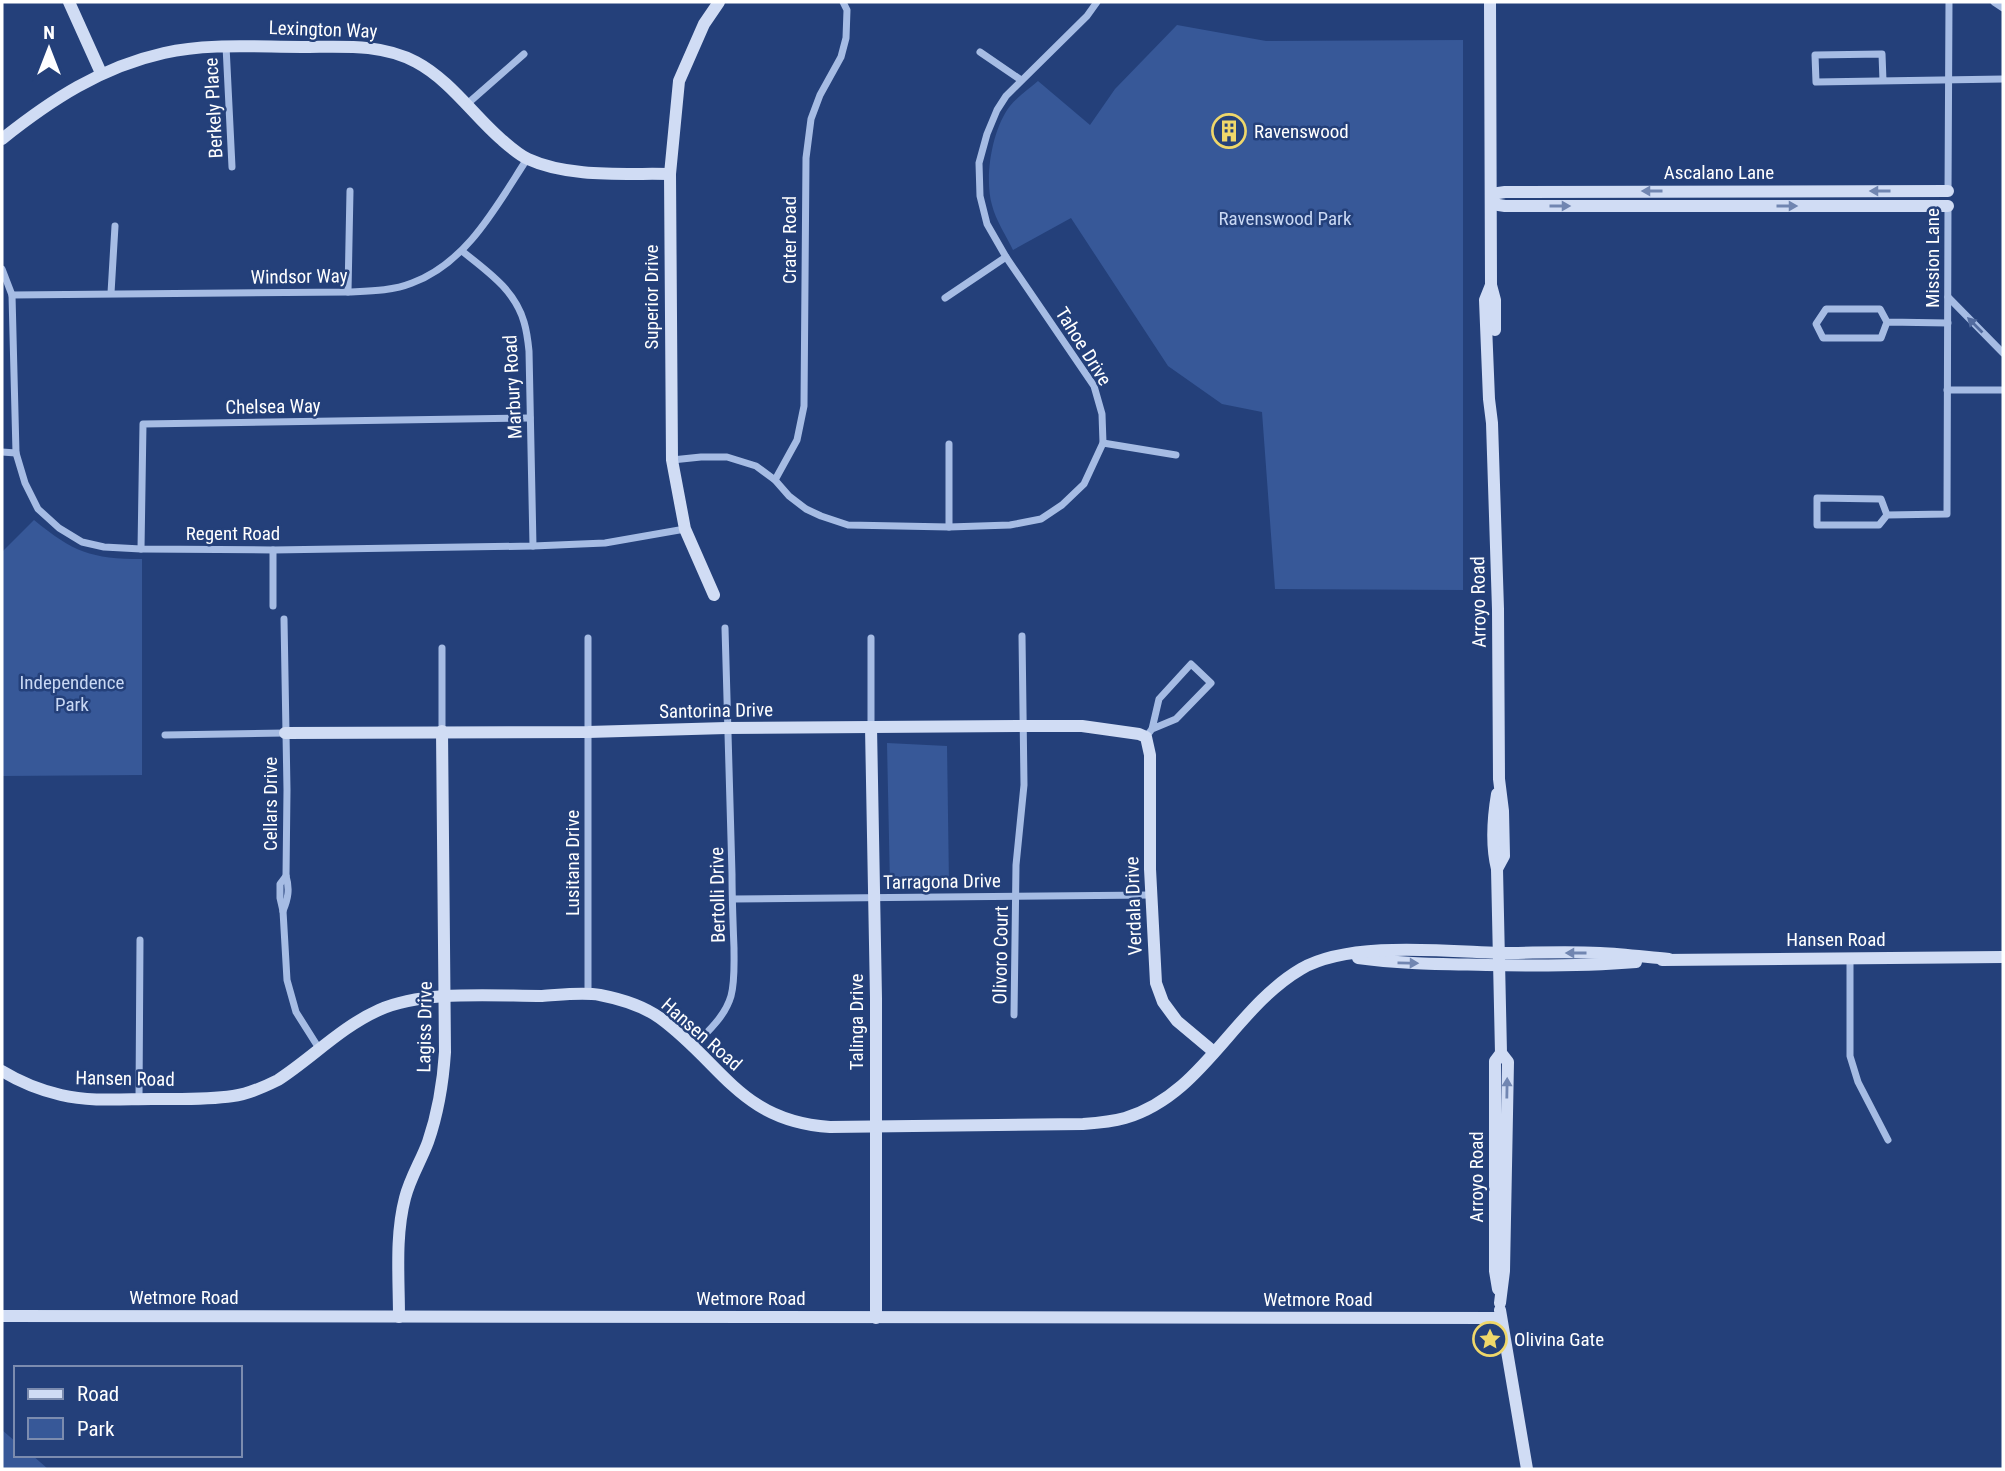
<svg xmlns="http://www.w3.org/2000/svg" width="2005" height="1471" viewBox="0 0 2005 1471" font-family="'Roboto Condensed',sans-serif">
<style>
.green{fill:#375898}
.lines{fill:none;stroke-linecap:round;stroke-linejoin:round}
.street{stroke:#a6bce4;stroke-width:7}
.secondary{stroke:#d0dcf4;stroke-width:12}
.oneway{fill:#7186b1}
.oneway2{fill:#526b9f}
.labels{text-anchor:middle;stroke-width:5;stroke-linejoin:round;paint-order:stroke}
.street-label{font-size:19px;fill:#fff;stroke:#24407a}
.poi-label{font-size:19px;fill:#fff;stroke:#24407a;text-anchor:start}
.park-label{font-size:19px;fill:#c9d8f4;stroke:#24407a}
</style>
<rect width="100%" height="100%" fill="#24407a"/>
<g class="green">
<path d="M1177,25L1266,41L1463,40V590L1275,589L1262,412L1222,404L1168,366L1071,218L1013,250C1006,235 996,221 992,205C984,178 992,129 1010,106C1017,97 1029,89 1038,81L1090,125L1115,89Z"/>
<path d="M34,520C73,552 91,559 142,559V775L2,776V552Z"/>
<path d="M887,743L947,746L949,885H890Z"/>
<path d="M2,1430L16,1442V1455H32L48,1469H2Z"/>
</g>
<g class="lines">
<g class="street">
<path d="M1994,2L2003,8"/>
<path d="M226,46L232,167"/>
<path d="M980,52L1021,80"/>
<path d="M1883,81L1882,54L1815,55L1816,82L2003,79"/>
<path d="M466,105L524,54"/>
<path d="M1948,192L1949,2"/>
<path d="M462,251C487,271 515,290 524,322C527,332 528,341 529,351L533,546"/>
<path d="M2,269L12,295L16,453L25,483L38,509L59,528L82,542L104,547L141,549L273,550L533,546L605,543L685,529"/>
<path d="M348,292L350,191"/>
<path d="M111,293L115,226"/>
<path d="M12,295L348,292C369,291 392,291 412,283C467,263 497,205 527,159"/>
<path d="M1948,297L2003,353"/>
<path d="M945,298L1006,257"/>
<path d="M1887,322L1880,309H1826L1816,324L1823,338H1881L1887,322L1948,323"/>
<path d="M1947,390H2003"/>
<path d="M1103,443L1176,455"/>
<path d="M2,452L16,453"/>
<path d="M672,460L701,457H727L756,466L775,480L789,496L806,509L821,516L848,525L949,527L1010,525L1041,519L1062,505L1084,484L1103,443L1102,414L1094,386L1006,257L987,224L980,196L979,163L987,134L997,110L1006,96L1087,16L1097,2"/>
<path d="M775,480L797,440L804,406L806,158L811,119L820,95L841,57L846,38L847,10L843,2"/>
<path d="M1887,515L1881,499L1817,498V525H1879L1887,515L1947,514L1948,204"/>
<path d="M949,527V444"/>
<path d="M141,549L143,424L530,418"/>
<path d="M273,550V606"/>
<path d="M588,638V995"/>
<path d="M871,727V638"/>
<path d="M442,731V648"/>
<path d="M165,735L285,733"/>
<path d="M1146,737L1152,729L1159,699L1191,664L1211,683L1176,719L1152,729"/>
<path d="M286,876L280,884V898L283,911L287,980L296,1012L320,1050"/>
<path d="M733,899L1151,895"/>
<path d="M283,911C288,899 290,889 286,876L287,790L284,619"/>
<path d="M1850,958V1056L1858,1082L1888,1140"/>
<path d="M1014,1015L1016,865L1024,785L1022,636"/>
<path d="M693,1047C707,1032 725,1017 731,996C735,981 734,964 734,948C733,923 732,899 732,874C729,792 727,710 725,628"/>
<path d="M139,1099L140,940"/>
</g>
<g class="secondary">
<path d="M69,2L101,73"/>
<path d="M1490,2L1491,285L1495,300V330"/>
<path d="M2,139C51,100 101,67 164,53C208,43 256,47 302,47C341,47 380,43 416,62C450,80 474,116 502,140C510,147 519,155 528,159C569,178 626,173 670,174"/>
<path d="M1491,194L1505,192L1948,191"/>
<path d="M1492,204L1505,206H1948"/>
<path d="M1491,285L1485,300L1489,399L1492,423L1498,609L1499,779L1503,811L1504,856L1497,869"/>
<path d="M714,595L685,529L672,460L670,174L679,81L704,24L719,2"/>
<path d="M871,727L876,998V1318"/>
<path d="M285,733L588,732L726,728L1022,726H1082L1139,734L1146,737L1150,755V869L1156,983L1163,1002L1177,1021L1214,1052"/>
<path d="M1497,794C1493,818 1491,845 1497,869L1501,1053L1508,1062L1504,1271L1500,1303"/>
<path d="M1358,958C1400,964 1443,964 1486,965C1536,966 1587,966 1636,962"/>
<path d="M1662,960L2003,957"/>
<path d="M2,1071C20,1082 40,1090 61,1095C91,1102 123,1099 152,1099C179,1099 206,1100 233,1096C249,1094 264,1087 278,1080C312,1058 341,1027 379,1010C424,990 492,996 542,996C560,995 582,992 600,995C621,999 643,1006 660,1018C723,1064 740,1121 830,1127L1083,1124C1097,1123 1111,1122 1125,1118C1203,1095 1233,1009 1301,969C1349,941 1443,951 1499,953C1533,953 1566,951 1600,953C1623,954 1646,957 1669,959"/>
<path d="M1498,1289L1495,1271V1061L1501,1053"/>
<path d="M1500,1310L1527,1469"/>
<path d="M2,1316L1501,1318"/>
<path d="M399,1317C399,1278 395,1236 405,1198C410,1178 421,1161 428,1142C438,1113 443,1083 445,1052L442,731"/>
</g>
</g>
<defs><path id="oneway-solid" d="M-6-.8H1V-3.2L6.5 0L1 3.2V.8H-6Z" transform="scale(1.75)"/></defs>
<g class="oneway">
<use href="#oneway-solid" transform="translate(1652 191) rotate(180)"/>
<use href="#oneway-solid" transform="translate(1880 191) rotate(180)"/>
<use href="#oneway-solid" transform="translate(1560 206)"/>
<use href="#oneway-solid" transform="translate(1787 206)"/>
<use href="#oneway-solid" transform="translate(1576 953) rotate(180)"/>
<use href="#oneway-solid" transform="translate(1408 963) rotate(1)"/>
<use href="#oneway-solid" transform="translate(1507 1088) rotate(-89)"/>
</g>
<use class="oneway2" href="#oneway-solid" transform="translate(1975 325) rotate(-135)"/>
<defs>
<g id="building-ring" transform="scale(1.75)"><circle r="9.5" fill="#24407a" stroke="#efd76a" stroke-width="1.5"/><path d="M-4-6H4V6H1V3H-1V6H-4ZM-2.5-4.3h1.7v1.8h-1.7ZM.8-4.3h1.7v1.8H.8ZM-2.5-1h1.7V.8h-1.7ZM.8-1h1.7V.8H.8Z" fill="#efd76a"/></g>
<g id="sight-ring" transform="scale(1.75)"><circle r="9.5" fill="#24407a" stroke="#efd76a" stroke-width="1.5"/><path d="M0-6L1.8-2.2L6-1.7L2.9 1.2L3.7 5.4L0 3.3L-3.7 5.4L-2.9 1.2L-6-1.7L-1.8-2.2Z" fill="#efd76a"/></g>
</defs>
<g fill-rule="evenodd">
<use href="#building-ring" x="1229" y="131"/>
<use href="#sight-ring" x="1490" y="1339"/>
</g>
<g class="labels">
<g class="street-label">
<text transform="translate(323 29) rotate(2)" y="7">Lexington Way</text>
<text transform="translate(213 108) rotate(-93)" y="7">Berkely Place</text>
<text x="1719" y="179">Ascalano Lane</text>
<text transform="translate(789 240) rotate(-90)" y="7">Crater Road</text>
<text transform="translate(1932 258) rotate(-90)" y="7">Mission Lane</text>
<text transform="translate(299 276) rotate(-1)" y="7">Windsor Way</text>
<text transform="translate(651 297) rotate(-90)" y="7">Superior Drive</text>
<text transform="translate(1084 346) rotate(58)" y="7">Tahoe Drive</text>
<text transform="translate(512 387) rotate(-93)" y="7">Marbury Road</text>
<text transform="translate(273 406) rotate(-1)" y="7">Chelsea Way</text>
<text x="233" y="540">Regent Road</text>
<text transform="translate(1478 602) rotate(-91)" y="7">Arroyo Road</text>
<text transform="translate(716 710) rotate(-1)" y="7">Santorina Drive</text>
<text transform="translate(270 804) rotate(-90)" y="7">Cellars Drive</text>
<text transform="translate(572 863) rotate(-90)" y="7">Lusitana Drive</text>
<text transform="translate(942 881) rotate(-1)" y="7">Tarragona Drive</text>
<text transform="translate(717 895) rotate(-91)" y="7">Bertolli Drive</text>
<text transform="translate(1133 906) rotate(-92)" y="7">Verdala Drive</text>
<text x="1836" y="946">Hansen Road</text>
<text transform="translate(1000 955) rotate(-89)" y="7">Olivoro Court</text>
<text transform="translate(856 1022) rotate(-90)" y="7">Talinga Drive</text>
<text transform="translate(424 1027) rotate(-89)" y="7">Lagiss Drive</text>
<text transform="translate(702 1034) rotate(41)" y="7">Hansen Road</text>
<text transform="translate(125 1078) rotate(1)" y="7">Hansen Road</text>
<text transform="translate(1476 1177) rotate(-90)" y="7">Arroyo Road</text>
<text x="184" y="1304">Wetmore Road</text>
<text x="751" y="1305">Wetmore Road</text>
<text x="1318" y="1306">Wetmore Road</text>
</g>
<g class="poi-label">
<text x="1254" y="138">Ravenswood</text>
<text x="1514" y="1346">Olivina Gate</text>
</g>
<g class="park-label">
<text x="1285" y="225">Ravenswood Park</text>
<text x="72" y="689">Independence<tspan x="72" dy="22">Park</tspan></text>
</g>
</g>
<rect width="2005" height="1471" fill="none" stroke="#ffffff" stroke-width="7"/>
<rect x="14" y="1366" width="228" height="91" fill="#24407a" stroke="#7c8caf" stroke-width="2"/>
<rect x="28" y="1389" width="35" height="10" fill="#d0dcf4" stroke="#7c8caf" stroke-width="2"/>
<text x="77" y="1401" font-size="21" fill="#ffffff">Road</text>
<rect x="28" y="1418" width="35" height="21" fill="#375898" stroke="#7c8caf" stroke-width="2"/>
<text x="77" y="1436" font-size="21" fill="#ffffff">Park</text>
<g transform="translate(49 49)" stroke="#24407a" stroke-width="5" paint-order="stroke">
<path d="M0-5L12 26L0 18L-12 26Z" fill="#ffffff"/>
<text y="-10" font-size="19" font-weight="bold" text-anchor="middle" fill="#ffffff">N</text>
</g>
</svg>
